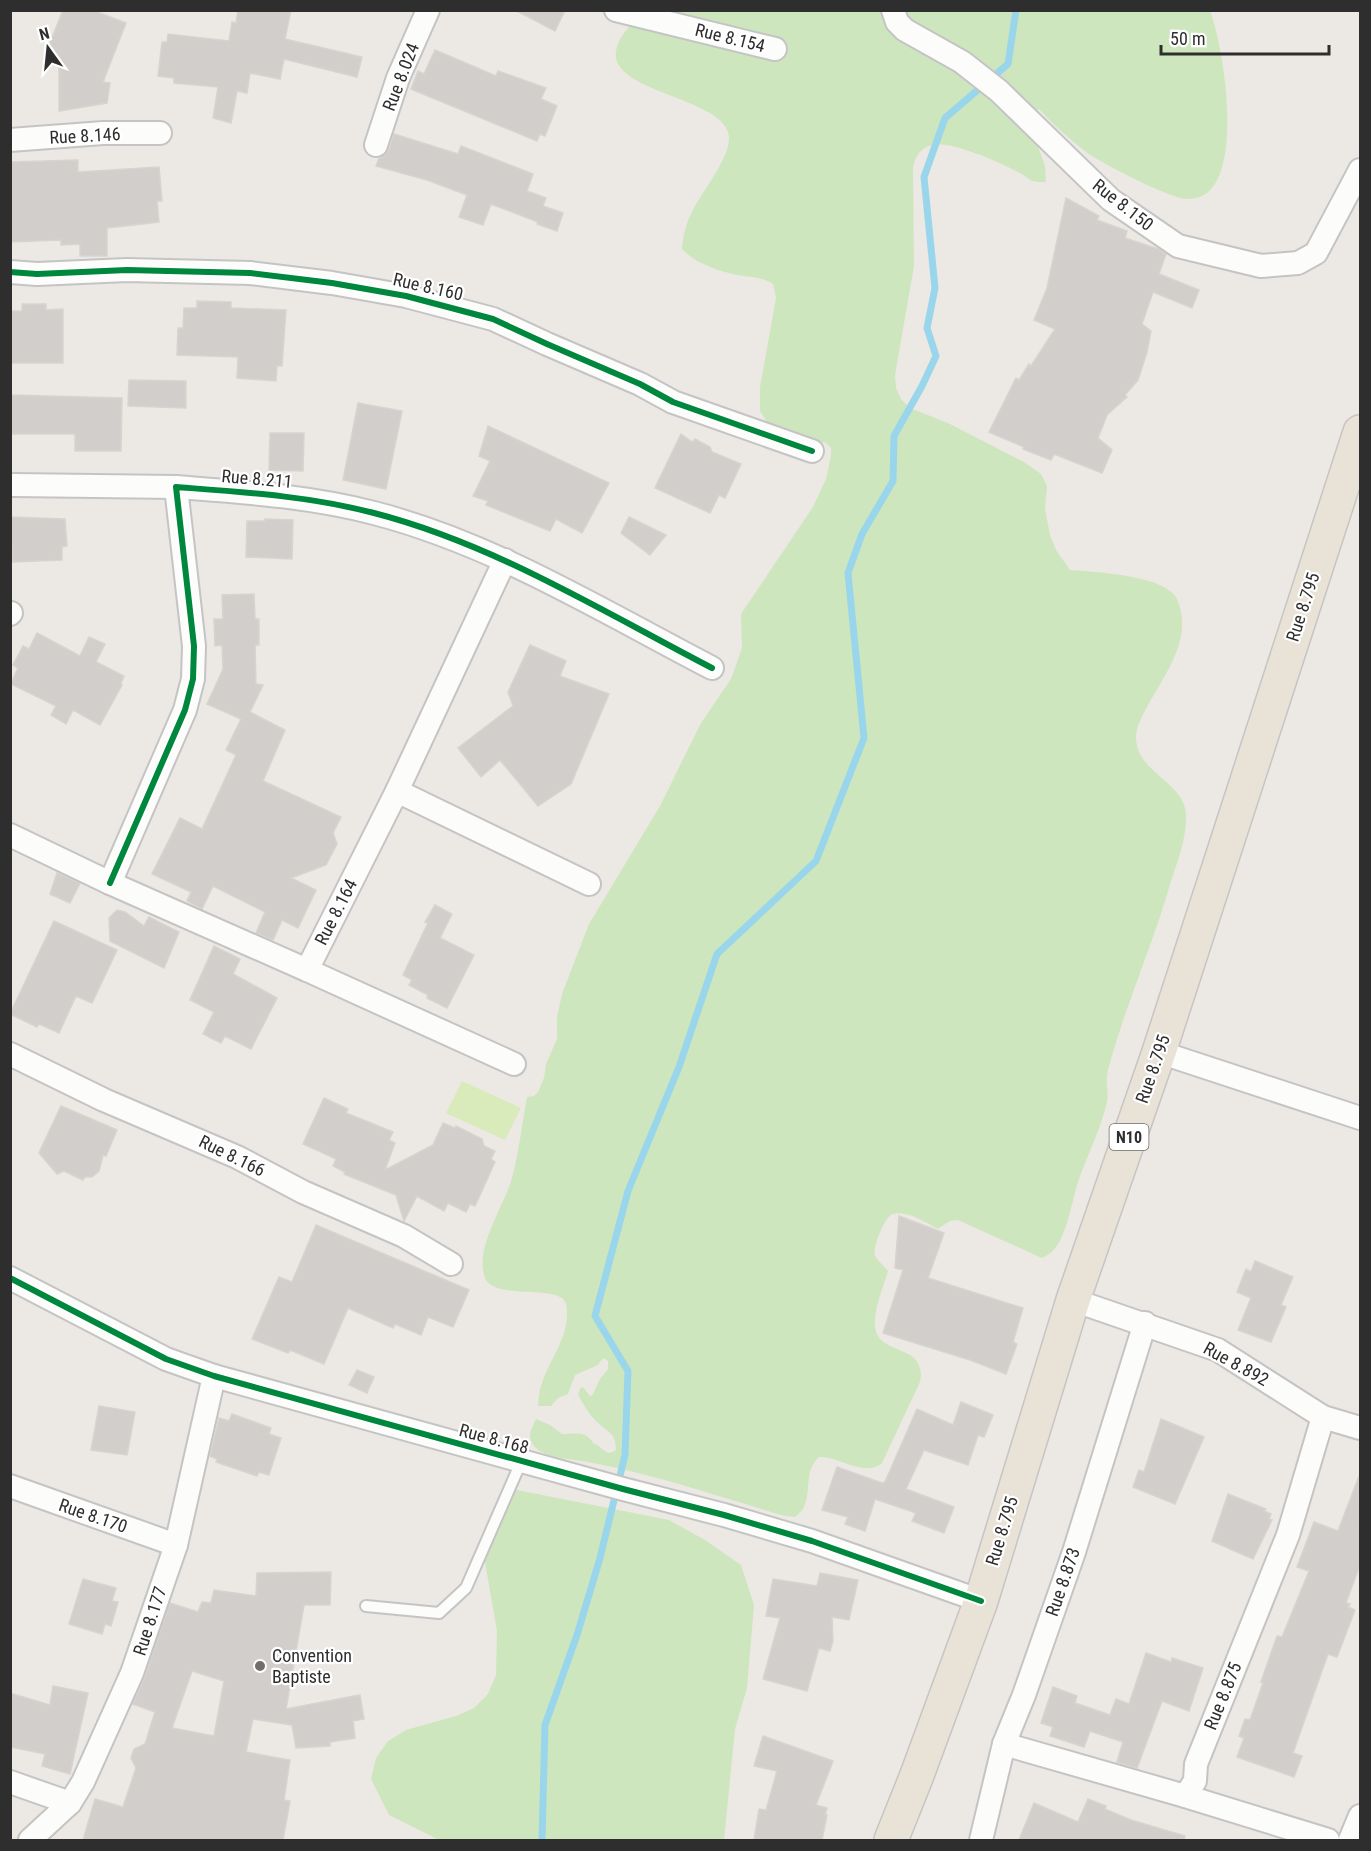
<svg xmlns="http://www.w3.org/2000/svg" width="1371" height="1851" viewBox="0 0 1371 1851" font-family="'Roboto Condensed',sans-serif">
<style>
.green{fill:#cee6be}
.pitch{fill:#d9eabb}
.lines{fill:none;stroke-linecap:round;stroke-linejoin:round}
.stream{stroke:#99d6ec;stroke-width:7}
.building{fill:#d1cecb;stroke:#d7d4d0;stroke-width:1.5;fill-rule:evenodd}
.service-casing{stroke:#c5c4c5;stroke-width:14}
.minor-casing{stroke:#c5c4c5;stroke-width:26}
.trunk-casing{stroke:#c6c5c4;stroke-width:36}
.service{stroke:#fcfcfb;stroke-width:10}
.minor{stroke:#fcfcfb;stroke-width:22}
.trunk{stroke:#e9e2d6;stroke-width:33}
.cycleway-casing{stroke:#fff;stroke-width:10}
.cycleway{stroke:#00873e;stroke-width:6}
.poi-dot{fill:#706f6e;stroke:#fff;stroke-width:2}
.labels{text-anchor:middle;stroke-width:4.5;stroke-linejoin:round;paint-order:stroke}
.shield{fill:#fff;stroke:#6d6d6d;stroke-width:1.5}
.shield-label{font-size:16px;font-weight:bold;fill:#2e2e2e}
.street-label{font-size:18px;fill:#2e2e2e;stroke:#fff}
.poi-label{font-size:18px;fill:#2e2e2e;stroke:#fff;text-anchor:start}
</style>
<rect width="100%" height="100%" fill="#ece8e4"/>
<g class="green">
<path d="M644,10L1210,11C1224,46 1245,180 1200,197C1196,198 1190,199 1186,199C1167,197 1103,164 1086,152C1069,139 1054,125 1039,109L1031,115V127L1045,166L1046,182C1042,182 1036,182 1032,181C1028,179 1024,175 1020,173C1003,164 951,140 932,145C920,148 915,157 913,168L914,266L895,375L896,388L901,399L910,408L948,423L1024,462L1041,474L1047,486L1045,509L1050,535L1056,550L1070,570C1094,572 1166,575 1177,599C1194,638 1165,674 1147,707C1142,716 1136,727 1136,737C1136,773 1184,781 1186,814C1187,837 1178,860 1171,881C1153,945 1125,1006 1108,1070C1105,1081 1109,1092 1107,1102C1101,1128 1088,1154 1079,1179C1073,1197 1070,1218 1062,1236C1058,1246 1052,1254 1042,1258L958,1220L950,1221L938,1229C926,1223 908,1210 893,1214C885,1216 872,1248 875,1256C878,1261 884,1266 888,1271C883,1288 874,1308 875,1326C877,1357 928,1342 920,1382L882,1463C864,1478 840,1456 819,1457C803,1471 812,1494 803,1509C801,1512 798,1514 795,1517L785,1516C720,1497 654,1474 588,1462C573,1459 546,1459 535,1447C526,1437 531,1430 536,1419L550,1425L562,1434C576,1434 586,1430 593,1443C600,1445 603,1452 610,1453L616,1450C616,1433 608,1432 598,1423C590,1416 582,1403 578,1394L581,1387L584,1388L589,1395L592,1396L600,1379L608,1369V1361L603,1358L598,1365L575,1375L568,1394L558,1398L551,1406H538C539,1398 539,1390 542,1383C549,1361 567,1339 567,1315C567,1309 567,1302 562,1298C547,1287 492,1298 485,1278C474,1248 504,1207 512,1178C519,1152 522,1124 527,1097L534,1096L538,1092L544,1078L546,1064L557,1039V1017L562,994L589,924L660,806L701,723L731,679L742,648L741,614L813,507L826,479L831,456V448L826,443L775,429L767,422L760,411V387L776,298L773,284C762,277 750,277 737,275C718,271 695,263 682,249C683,234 687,220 695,206C705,188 730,157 729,137C727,96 602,93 617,47C621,33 635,21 644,10Z"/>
<path d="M507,1488L669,1520L705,1540L741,1565L754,1605L747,1688L735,1729L724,1840H439L389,1815L371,1779L376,1758L388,1741L406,1730L456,1716L474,1708L488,1694L496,1675L497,1631L483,1551Z"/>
</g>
<path class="pitch" d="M462,1081L521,1108L505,1140L446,1113Z"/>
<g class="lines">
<path class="stream" d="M542,1840L545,1725L577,1635L600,1558L625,1455L628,1371L595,1316L628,1191L679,1067L717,954L816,861L864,738L848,573L862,534L893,481L894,436L922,386L936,356L927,328L935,288L924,177L945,118L1008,64L1016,10"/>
</g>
<g class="building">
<path d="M63,10H92L126,23L103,82L110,83L107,103L59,111V64L44,58Z"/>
<path d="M238,10H291L285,39L362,57L357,77L284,59L280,79L250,73L247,93L237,91L231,123L213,118L218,87L174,83V78L158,76L162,42H167L168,34L229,41L232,22L236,23Z"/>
<path d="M515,10H565L555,31Z"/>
<path d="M435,50L496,76L498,71L546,88L541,99L557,106L545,136L540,134L537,141L411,89L418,71L424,74Z"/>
<path d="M394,134L458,154L461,146L533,174L527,191L546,198L543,206L563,213L557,231L537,224L538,222L491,204L483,225L459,217L467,195L427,180L376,166L379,158L385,155L389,150Z"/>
<path d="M78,160V172L159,167L162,201H157L159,222L107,228V256H80V244L61,245V240L10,242V162Z"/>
<path d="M1066,198L1099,216L1097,220L1127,231L1125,238L1158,249L1166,254L1159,274L1199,290L1192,308L1153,292L1142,324L1151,331L1147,352L1138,380L1125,395L1127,397L1107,415L1098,438L1112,450L1102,473L1054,454L1051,460L1023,449L1024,447L989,432L1016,378L1019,380L1029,364L1031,366L1055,329L1034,320L1047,288Z"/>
<path d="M197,301L231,302V308L286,310L282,366H277L276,381L237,378L238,357L177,355L178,328H183L184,308H197Z"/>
<path d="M22,304H46V310L63,309V363H10V311H22Z"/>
<path d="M129,380L186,381V408L128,406Z"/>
<path d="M10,395L122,398L121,451H75V434H10Z"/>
<path d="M358,403L402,411L386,489L343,480Z"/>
<path d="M488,426L609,483L582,533L556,519L550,531L486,505L488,501L473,496L490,461L479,456Z"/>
<path d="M270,433H304L303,471L269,470Z"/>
<path d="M681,434L692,442L695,439L710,447L712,452L741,464L725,498L719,495L710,513L655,488Z"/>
<path d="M10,517L65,519L67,546L62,547V560L13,562Z"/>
<path d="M629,517L666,535L650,555L621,533Z"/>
<path d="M265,519L293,520L292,559L246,557L247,521H265Z"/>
<path d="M254,594L255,619H259V645H255L256,684L263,685L250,712L285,730L263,781L341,817L333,833L337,844L326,865L291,878L316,890L298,928L282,920L273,940L256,933L265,912L213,886L202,909L187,901L191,892L152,874L180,818L202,829L236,755L226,750L241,719L207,704L223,669L222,645L215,646L214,619H223L222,595Z"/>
<path d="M37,633L80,656L89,637L105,644L96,662L124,676L121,683L122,685L100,725L73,710L66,724L51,715L56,706L11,684L18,668L13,665L23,646L29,649Z"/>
<path d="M530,645L566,661L560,676L609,694L571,784L538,806L500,760L481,777L458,748L513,706L508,692Z"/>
<path d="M57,873L80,883L70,903L50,894Z"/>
<path d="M435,905L452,914L440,938L474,955L447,1008L427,998L428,995L409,985L412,980L403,975L428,923L425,922Z"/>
<path d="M117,910L125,912L144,926L149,917L179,932L164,968L110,941L109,918Z"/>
<path d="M54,921L117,950L92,1003L76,996L59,1033L39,1024L37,1027L10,1014Z"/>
<path d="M214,946L240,959L233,974L277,998L251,1049L225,1036L221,1043L203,1034L214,1012L190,1000Z"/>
<path d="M324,1098L348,1109L346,1113L393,1132L389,1140L395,1143L385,1170L433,1145L443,1123L455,1128L456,1126L482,1139L484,1146L495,1151L491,1159L495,1162L475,1206L470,1204L466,1212L448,1203L444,1211L417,1196L404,1221L396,1195L344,1174L345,1172L333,1166L336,1159L303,1144Z"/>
<path d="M61,1106L117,1130L106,1156L103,1155L99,1171L92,1177H85L83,1180L64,1171L57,1174L39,1153Z"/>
<path d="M899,1216L944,1233L928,1278L1023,1308L1013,1342L1017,1344L1006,1374L970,1360L883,1333L903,1270L895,1268Z"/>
<path d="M316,1225L469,1290L453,1327L428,1317L421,1335L395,1324L393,1328L348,1308L324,1364L290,1350L288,1353L252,1339L279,1277L292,1282Z"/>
<path d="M1255,1261L1293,1277L1281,1305L1286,1307L1271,1342L1238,1330L1251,1298L1237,1292L1246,1269L1251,1272Z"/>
<path d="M357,1370L374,1377L367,1393L349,1385Z"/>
<path d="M961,1402L993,1415L984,1437L978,1435L968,1465L924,1450L906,1489L954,1507L944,1533L912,1521L916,1513L875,1499L865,1531L845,1524L848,1517L822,1510L837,1467L882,1483L885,1482L917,1409L953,1425Z"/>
<path d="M99,1406L135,1412L127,1455L91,1450Z"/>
<path d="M232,1414L271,1428L269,1434L281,1438L269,1475L259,1472L257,1476L216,1462L217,1459L210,1456L219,1418L229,1421Z"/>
<path d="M1161,1419L1204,1437L1175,1504L1133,1487L1139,1470L1144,1472Z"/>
<path d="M1359,1476L1360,1565L1346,1603L1350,1604L1348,1607L1355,1610L1337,1657L1328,1654L1293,1753L1302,1756L1294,1777L1237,1757L1244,1738L1239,1736L1245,1719L1250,1720L1263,1683L1261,1682L1277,1636L1282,1637L1309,1571L1297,1567L1314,1522L1338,1531Z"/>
<path d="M1228,1494L1266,1509L1264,1511L1271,1514L1269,1519L1272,1520L1253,1559L1212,1541Z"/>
<path d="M331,1572L330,1605H304L286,1709L360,1695L364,1719L353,1721L355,1738L330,1742V1746L296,1748L292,1725L253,1719L246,1752L290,1760L284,1800L290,1801L283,1840H83L95,1799L123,1807L136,1768L131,1758L134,1749L145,1744L155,1712L133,1704L145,1677L170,1603L198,1612L202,1602L211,1603L214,1590L256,1596L257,1573ZM192,1671L224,1681L214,1736L172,1728Z"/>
<path d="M820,1573L858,1580L849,1620L832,1617L833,1641L830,1651L819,1648L807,1691L763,1679L780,1618L766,1616L773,1579L817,1586Z"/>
<path d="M83,1579L116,1588L112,1601L118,1602L111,1626L105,1624L102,1634L69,1624Z"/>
<path d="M1146,1653L1171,1662L1172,1658L1203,1668L1189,1711L1162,1701L1137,1768L1117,1762L1123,1742L1090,1731L1084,1747L1050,1736L1053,1727L1041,1723L1053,1687L1077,1696L1075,1703L1110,1715L1116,1699L1129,1704Z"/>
<path d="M53,1686L88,1693L70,1774L42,1766L45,1754L10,1747V1693L50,1705Z"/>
<path d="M763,1736L833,1761L816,1805L827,1808L825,1815H827L822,1840H754L759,1809L766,1810L777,1771L754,1766Z"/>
<path d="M1088,1799L1106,1806L1105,1809L1131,1820L1185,1836L1184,1840H1019L1034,1803L1078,1822Z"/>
</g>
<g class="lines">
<g class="service-casing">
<path id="service" d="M366,1606L439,1613L466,1588L521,1462"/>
</g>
<g class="minor-casing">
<g id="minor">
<path d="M616,10L775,49"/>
<path d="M893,10L897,22L905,30L962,62L999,91L1111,200L1178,246L1261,266L1298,263L1316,253L1360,170"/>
<path d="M10,140L103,133H160"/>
<path d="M376,145L398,78L428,10"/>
<path d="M10,272L37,274L127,270L250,273L332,283L406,296L493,319L547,344L640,384L673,402L812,451"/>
<path d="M14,485L176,487"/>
<path d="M10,614L11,613"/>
<path d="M397,791L589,884"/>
<path d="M10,835L110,883L307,970L397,791L505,560"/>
<path d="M110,883L185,710L193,679L194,646L176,487C242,492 309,496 374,513C494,544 602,611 712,668"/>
<path d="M307,970L514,1064"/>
<path d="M1159,1052L1360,1118"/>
<path d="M10,1054L104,1100L237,1157L303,1192L404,1236L451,1264"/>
<path d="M10,1278L166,1359L214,1376L623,1489L724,1515L812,1541L981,1601"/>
<path d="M1073,1300L1218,1350L1323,1417L1360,1428"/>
<path d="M10,1486L176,1545"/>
<path d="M1004,1744L1185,1796L1195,1781L1196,1764L1288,1535L1323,1417"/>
<path d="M10,1782L70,1803"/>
<path d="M1185,1796L1328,1840"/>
<path d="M30,1840L70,1803L83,1782L132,1673L176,1545L214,1376"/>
<path d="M981,1840L1004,1744L1024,1695L1074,1552L1145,1323"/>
<path d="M1350,1840L1360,1816"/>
</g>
</g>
<g class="trunk-casing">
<path id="trunk" d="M891,1840L917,1775L981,1601L1073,1300L1159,1052L1360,432"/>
</g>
<use href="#service" class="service"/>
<use href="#minor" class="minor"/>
<use href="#trunk" class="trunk"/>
<g class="cycleway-casing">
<g id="cycleway">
<path d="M10,272L37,274L127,270L250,273L332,283L406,296L493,319L547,344L640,384L673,402L812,451"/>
<path d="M110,883L185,710L193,679L194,646L176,487C242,492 309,496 374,513C494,544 602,611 712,668"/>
<path d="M10,1278L166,1359L214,1376L623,1489L724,1515L812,1541L981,1601"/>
</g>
</g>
<use href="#cycleway" class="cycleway"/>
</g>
<circle class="poi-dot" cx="260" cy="1666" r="6"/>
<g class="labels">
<rect class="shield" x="1109.5" y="1124" width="39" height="26" rx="4.5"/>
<g class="shield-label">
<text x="1129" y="1143">N10</text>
</g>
<g class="street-label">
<text transform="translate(730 38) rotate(14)" y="6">Rue 8.154</text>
<text transform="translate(401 77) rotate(-69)" y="6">Rue 8.024</text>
<text transform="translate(85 136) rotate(-3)" y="6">Rue 8.146</text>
<text transform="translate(1123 205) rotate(38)" y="6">Rue 8.150</text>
<text transform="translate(428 287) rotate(13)" y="6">Rue 8.160</text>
<text transform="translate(257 479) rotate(5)" y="6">Rue 8.211</text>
<text transform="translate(1303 607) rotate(-72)" y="6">Rue 8.795</text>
<text transform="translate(336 912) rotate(-63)" y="6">Rue 8.164</text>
<text transform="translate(1153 1069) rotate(-71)" y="6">Rue 8.795</text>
<text transform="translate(232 1156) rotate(26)" y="6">Rue 8.166</text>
<text transform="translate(1236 1364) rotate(29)" y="6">Rue 8.892</text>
<text transform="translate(494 1439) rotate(15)" y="6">Rue 8.168</text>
<text transform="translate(93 1516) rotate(19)" y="6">Rue 8.170</text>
<text transform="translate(1002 1531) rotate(-73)" y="6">Rue 8.795</text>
<text transform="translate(1063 1582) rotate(-71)" y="6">Rue 8.873</text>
<text transform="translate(150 1621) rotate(-72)" y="6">Rue 8.177</text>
<text transform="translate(1223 1696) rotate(-68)" y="6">Rue 8.875</text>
</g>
<g class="poi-label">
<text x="272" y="1662">Convention<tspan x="272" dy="21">Baptiste</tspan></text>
</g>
</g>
<rect width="1371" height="1851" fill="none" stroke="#2e2e2e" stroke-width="24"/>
<g transform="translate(48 48) rotate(345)" stroke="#ffffff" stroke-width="4.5" paint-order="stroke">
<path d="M0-4.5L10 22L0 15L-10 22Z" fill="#2e2e2e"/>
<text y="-9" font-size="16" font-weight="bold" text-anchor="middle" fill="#2e2e2e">N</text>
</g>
<path d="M1161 45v9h168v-9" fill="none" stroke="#2e2e2e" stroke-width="3"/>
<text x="1170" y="45" font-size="18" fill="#2e2e2e" stroke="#ffffff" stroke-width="4.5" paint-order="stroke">50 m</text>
</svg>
